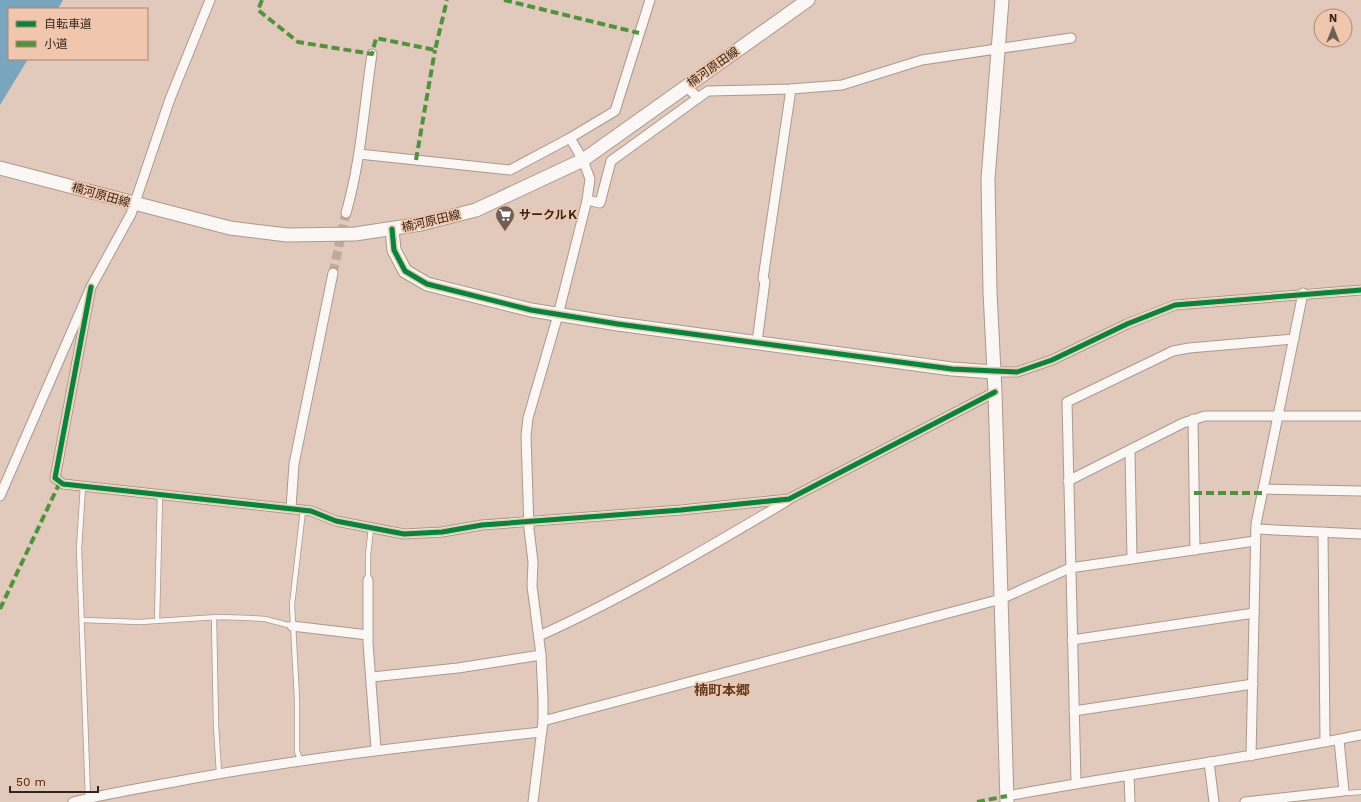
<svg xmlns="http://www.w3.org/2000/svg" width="1361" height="802" viewBox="0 0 1361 802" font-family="'Work Sans','Noto Sans JP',sans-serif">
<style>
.water{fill:#7aa6bd}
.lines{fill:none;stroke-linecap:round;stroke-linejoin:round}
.street-tunnel{stroke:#bfa99b;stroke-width:9;stroke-dasharray:9 4.5;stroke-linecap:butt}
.lane-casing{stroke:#aa998d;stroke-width:6}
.street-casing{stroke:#aa998d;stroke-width:11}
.secondary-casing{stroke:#aa998d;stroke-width:15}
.lane{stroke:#faf7f5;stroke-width:4.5}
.street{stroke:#faf7f5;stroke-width:9}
.secondary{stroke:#faf7f5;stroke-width:13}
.quiet{stroke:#4f943c;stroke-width:4;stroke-dasharray:8 4;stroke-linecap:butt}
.cycleway-casing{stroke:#f0c7ac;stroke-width:8}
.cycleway{stroke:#00873e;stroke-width:5}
.labels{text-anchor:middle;stroke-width:3.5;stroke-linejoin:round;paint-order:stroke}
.street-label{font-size:12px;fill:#35261b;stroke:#f0c7ac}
.poi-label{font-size:12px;font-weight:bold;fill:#35261b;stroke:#f0c7ac;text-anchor:start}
.quarter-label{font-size:14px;font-weight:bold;fill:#5d3c25;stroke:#f0c7ac}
</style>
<rect width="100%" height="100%" fill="#e1cabb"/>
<path class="water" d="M0,0H63L58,9H9V59H28L0,105Z"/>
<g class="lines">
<path class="street-tunnel" d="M333,273L346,213"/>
<g class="lane-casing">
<g id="lane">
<path d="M83,486L79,549L88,798"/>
<path d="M368,580V555L371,528"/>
<path d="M214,618L216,725L219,773"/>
<path d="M82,620L140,622L218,617L250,618L265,619L292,626"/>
<path d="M157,621L160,495"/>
<path d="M301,761L297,752V699L292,605L303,510"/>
<path d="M1344,791L1348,793L1361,792"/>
</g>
</g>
<g class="street-casing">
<g id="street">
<path d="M686,86L698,98L708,91L791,89L842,85L922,60L1071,38"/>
<path d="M570,138L615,111L650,0"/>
<path d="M359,154L510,170L570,138L583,160L590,179L587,200L558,315L528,418L526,436L529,529L533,562L532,586L541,655L543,699V721L533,802"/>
<path d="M587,200L600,203L611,161L698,98"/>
<path d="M346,213C361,161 364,107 372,54"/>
<path d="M91,287L55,478L63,484L311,511L336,521L404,534L442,532L482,525L681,510L789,499L995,392"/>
<path d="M757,342L765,281L763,279L766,258L791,89"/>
<path d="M993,372H1017L1052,360L1127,324L1175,305L1361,290"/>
<path d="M1193,419L1195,550"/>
<path d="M1130,450L1132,559"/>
<path d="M1068,481L1183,423L1205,416H1361"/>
<path d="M1263,489L1361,491"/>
<path d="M0,496L91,287L131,214L170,99L210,0"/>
<path d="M291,508L294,464L333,273"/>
<path d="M1256,529L1361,534"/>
<path d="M1323,532L1325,742"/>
<path d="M368,580V643L376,749"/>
<path d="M292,626L368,635"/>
<path d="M539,636C625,597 706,549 787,501"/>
<path d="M1072,640L1254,613"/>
<path d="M372,677L458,668L541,655"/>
<path d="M1074,711L1253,684"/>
<path d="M543,721L1001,599L1070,568L1255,541"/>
<path d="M1251,756L1256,524L1303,293"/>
<path d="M1209,762L1214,802"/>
<path d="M1129,776L1130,802"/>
<path d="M1076,783L1067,402L1173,351L1189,348L1294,339"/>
<path d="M1007,796C1125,774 1244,759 1361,735"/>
<path d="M73,802C106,794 140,788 174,782C295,759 418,745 542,732"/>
<path d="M1245,802L1344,791L1339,740"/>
</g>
</g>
<g class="secondary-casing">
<g id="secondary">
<path d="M1002,0L988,179L990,292L995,392L1007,802"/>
<path d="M0,168L230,228L287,235L355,234L421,224L476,210L583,160L808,0"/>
<path d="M392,229L394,250L405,271L427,284L531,310L618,324L878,359L952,369L993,372"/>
</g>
</g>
<use href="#lane" class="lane"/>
<use href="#street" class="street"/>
<use href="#secondary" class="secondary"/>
<g class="quiet">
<path d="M262,0L258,10L298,42L372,54L376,38L435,50L447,0"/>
<path d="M504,0L639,33"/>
<path d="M416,160L435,50"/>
<path d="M1194,493H1263"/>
<path d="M0,609L60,482"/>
<path d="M977,802L1007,796"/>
</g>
<g class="cycleway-casing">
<g id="cycleway">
<path d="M392,229L394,250L405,271L427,284L531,310L618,324L952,369L1017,372L1052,360L1127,324L1175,305L1361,290"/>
<path d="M91,287L55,478L63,484L311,511L336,521L404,534L442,532L482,525L681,510L789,499L995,392"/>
</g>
</g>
<use href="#cycleway" class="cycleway"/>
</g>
<defs>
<g id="supermarket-pin" transform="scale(1)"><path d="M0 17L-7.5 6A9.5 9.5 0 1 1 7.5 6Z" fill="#715f53" stroke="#f0c7ac"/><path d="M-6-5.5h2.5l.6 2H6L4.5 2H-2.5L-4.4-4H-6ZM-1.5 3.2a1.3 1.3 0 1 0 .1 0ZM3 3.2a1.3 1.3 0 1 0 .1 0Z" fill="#fff"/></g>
</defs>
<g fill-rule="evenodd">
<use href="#supermarket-pin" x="505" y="215"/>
</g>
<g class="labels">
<g class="street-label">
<text transform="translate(713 67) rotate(-35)" y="4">楠河原田線</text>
<text transform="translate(101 195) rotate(16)" y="4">楠河原田線</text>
<text transform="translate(431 221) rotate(-13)" y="4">楠河原田線</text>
</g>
<g class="poi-label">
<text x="519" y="219">サークルＫ</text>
</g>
<g class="quarter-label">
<text x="722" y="695">楠町本郷</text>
</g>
</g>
<rect x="8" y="8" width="140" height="52" fill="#f0c7ac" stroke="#a58772"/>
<rect x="16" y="21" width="20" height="6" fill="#00873e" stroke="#a58772"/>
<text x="44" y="28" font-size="12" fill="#35261b">自転車道</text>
<rect x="16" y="41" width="20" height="6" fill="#4f943c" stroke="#a58772"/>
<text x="44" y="48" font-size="12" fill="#35261b">小道</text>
<g transform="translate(1333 28)"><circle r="19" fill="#f0c7ac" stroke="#a58772"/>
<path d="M0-3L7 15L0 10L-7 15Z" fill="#715f53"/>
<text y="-6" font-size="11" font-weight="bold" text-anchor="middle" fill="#35261b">N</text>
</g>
<path d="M10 786v6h88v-6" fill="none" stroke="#35261b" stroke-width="2"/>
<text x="16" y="786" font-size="12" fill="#35261b" stroke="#f0c7ac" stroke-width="3" paint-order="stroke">50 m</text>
</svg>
